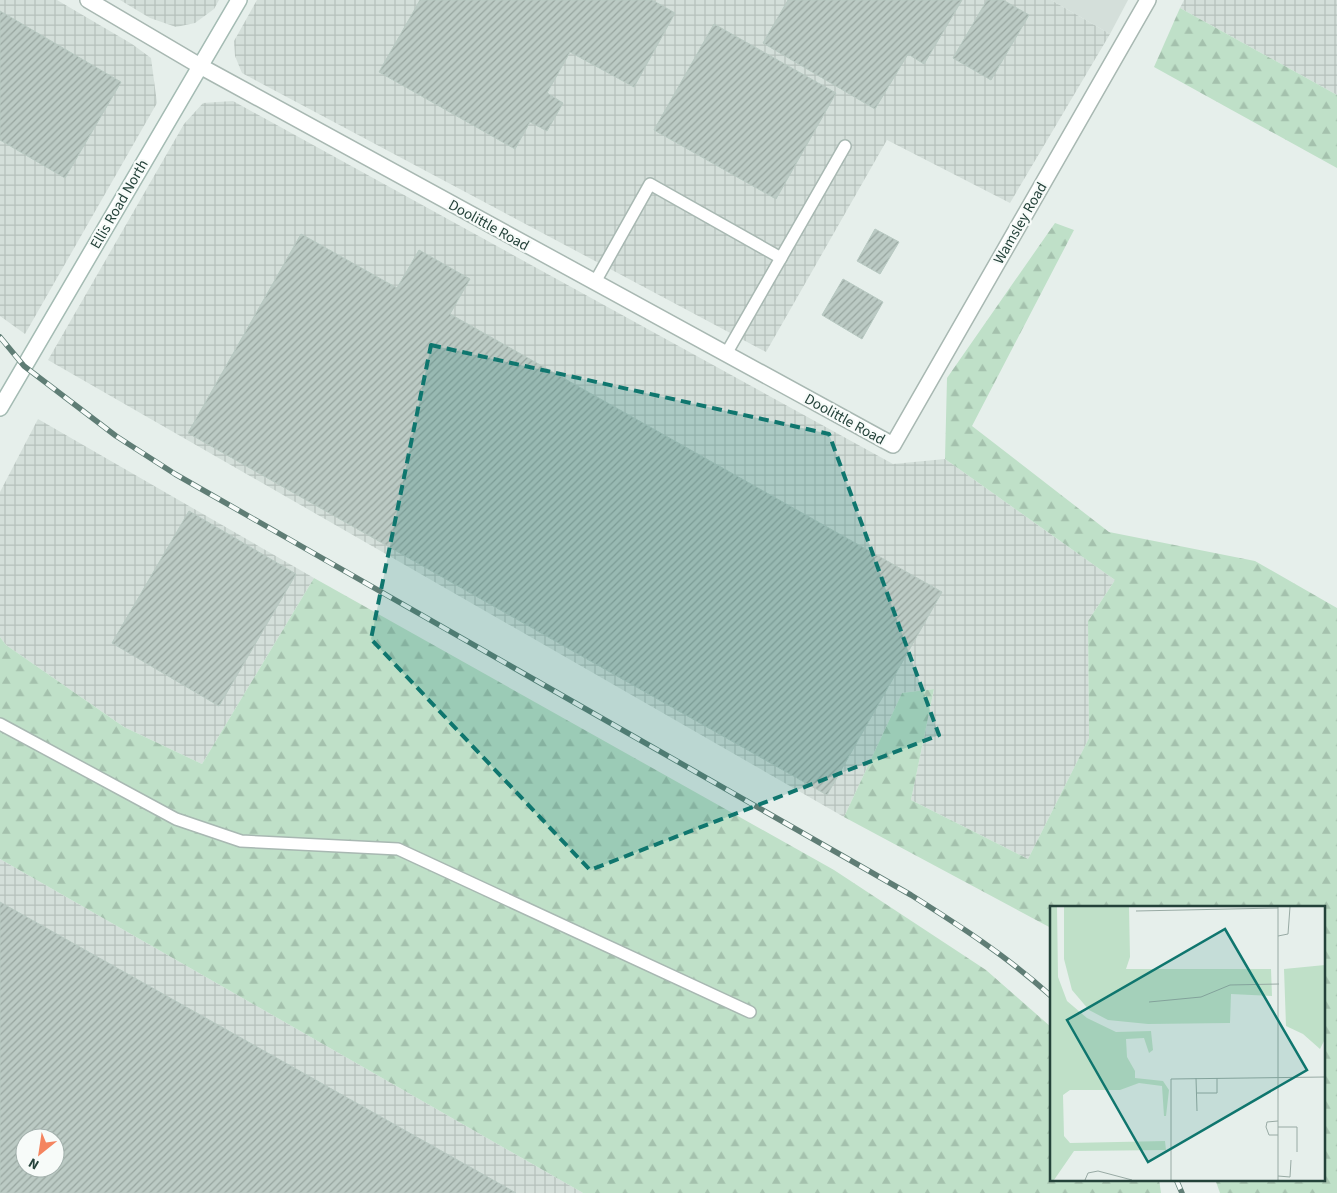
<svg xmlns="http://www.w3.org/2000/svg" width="1337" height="1193" viewBox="0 0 1337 1193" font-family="'Source Sans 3',sans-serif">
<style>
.built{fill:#d4dfda}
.industrial{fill:url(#industrial-grid);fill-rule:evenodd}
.forest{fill:url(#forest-firs)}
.building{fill:url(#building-hatch);stroke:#b8c9c2;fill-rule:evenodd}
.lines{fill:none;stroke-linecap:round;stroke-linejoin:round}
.lane-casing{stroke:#a8b8b2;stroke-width:14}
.street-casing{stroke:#a8b8b2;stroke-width:18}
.secondary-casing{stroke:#a4bbb3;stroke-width:18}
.lane{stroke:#fff;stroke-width:11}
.street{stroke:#fff;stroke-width:15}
.secondary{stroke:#fff;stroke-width:15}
.rail-casing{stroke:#5f7d75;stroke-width:5.5}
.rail{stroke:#f7fbf9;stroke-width:4;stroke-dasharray:11;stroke-linecap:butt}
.marked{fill:#0f766e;fill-opacity:0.2;stroke:#0f766e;stroke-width:4;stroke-dasharray:10 6;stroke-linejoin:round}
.labels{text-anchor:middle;stroke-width:4.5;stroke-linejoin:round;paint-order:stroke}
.street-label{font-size:15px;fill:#24423a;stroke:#f7fbf9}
.inset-road{fill:none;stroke:#98aaa4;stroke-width:1}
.view{fill:#0f766e;fill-opacity:0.15;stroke:#0f766e;stroke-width:2.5}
.inset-edge{fill:none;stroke:#24423a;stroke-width:2.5}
</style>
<defs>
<pattern id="industrial-grid" width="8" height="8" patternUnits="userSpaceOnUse" patternTransform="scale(1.25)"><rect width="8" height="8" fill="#d4dfda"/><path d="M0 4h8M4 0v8" fill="none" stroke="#b6c1bc"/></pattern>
<pattern id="forest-firs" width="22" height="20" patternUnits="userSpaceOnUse" patternTransform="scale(1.25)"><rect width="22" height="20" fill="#bfe0c8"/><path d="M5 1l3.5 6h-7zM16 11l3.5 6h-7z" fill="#a4c1ad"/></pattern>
<pattern id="building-hatch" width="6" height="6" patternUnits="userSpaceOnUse" patternTransform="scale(1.25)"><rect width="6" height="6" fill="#bbcac4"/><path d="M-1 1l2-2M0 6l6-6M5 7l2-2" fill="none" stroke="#98a6a0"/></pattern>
</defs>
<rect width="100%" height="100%" fill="#e6efeb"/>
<path class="built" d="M1051,0H1128L1110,34Z"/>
<g class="industrial">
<path d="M0,0H57L132,44L151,58L157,103L25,334L0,316Z"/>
<path d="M120,0H219L214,9L195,23L176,27L150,18Z"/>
<path d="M257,0H1051L1110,34L1010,203L887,140L766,352L242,73L235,56L234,41Z"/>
<path d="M1184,0H1337V95L1180,8Z"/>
<path d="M233,101L893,464L945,459L1115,580L1088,621L1089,738L1028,859L911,800L934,689L902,693L844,817L48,360L184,124L203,103Z"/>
<path d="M38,419L314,578L202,764L124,727L6,645L0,637V492Z"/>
<path d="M0,859L583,1193H0ZM25,1138H55V1168H25Z"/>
</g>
<g class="forest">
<path d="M1180,8L1337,95V168L1154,67Z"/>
<path d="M1055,223L1074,230L972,426L1109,532L1255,561L1337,608V1193H1220L1215,1179H1323V907H1051V928L844,817L902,693L934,689L911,800L1028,859L1089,738L1088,621L1115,580L945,459L947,378Z"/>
<path d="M314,578L834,870L986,970L1051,1027V1179H1159L1161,1193H583L0,859V637L6,645L124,727L202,764Z"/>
</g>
<g class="building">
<path d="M420,0H652L675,13L634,87L570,52L547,93L563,103L547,131L530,122L515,149L379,72Z"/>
<path d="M788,0H962L924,64L908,54L875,109L763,43Z"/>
<path d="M987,0H1003L1029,15L991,80L953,58Z"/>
<path d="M0,11L121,82L65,178L0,140Z"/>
<path d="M714,24L836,93L776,199L654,130Z"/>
<path d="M875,229L899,242L880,274L857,261Z"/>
<path d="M301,234L397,288L419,250L470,279L450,314L942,592L827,795L188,433Z"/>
<path d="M843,279L883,302L862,339L822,315Z"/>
<path d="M189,511L296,574L219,706L112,643Z"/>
<path d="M0,902L516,1193H0ZM25,1138H55V1168H25Z"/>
</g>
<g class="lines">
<g class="lane-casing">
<g id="lane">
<path d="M595,282L650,184L781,258"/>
<path d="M726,354L845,146"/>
<path d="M0,724L176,819L241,841L398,849L750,1012"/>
</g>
</g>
<g class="street-casing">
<path id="street" d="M88,0L200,66L893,445L1148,0"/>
</g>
<g class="secondary-casing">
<path id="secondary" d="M0,408L239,0"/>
</g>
<use href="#lane" class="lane"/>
<use href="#street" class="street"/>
<use href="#secondary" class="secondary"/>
<g class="rail-casing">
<g id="rail">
<path d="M0,337L24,366L116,436L175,474L911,895C960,926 1008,957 1051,996"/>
<path d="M1176,1179L1182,1193"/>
</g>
</g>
<use href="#rail" class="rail"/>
</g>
<path class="marked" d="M431,345L829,434L939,735L590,870L371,639Z"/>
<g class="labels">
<g class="street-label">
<text transform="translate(119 204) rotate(-60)" y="5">Ellis Road North</text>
<text transform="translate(1020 223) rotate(-60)" y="5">Wamsley Road</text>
<text transform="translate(489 225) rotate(29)" y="5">Doolittle Road</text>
<text transform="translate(845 419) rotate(29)" y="5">Doolittle Road</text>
</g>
</g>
<g transform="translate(1050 906)">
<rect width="275" height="275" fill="#e6efeb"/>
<path d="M0,1H7L8,71L17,95L37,112L66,126L101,125L103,144L99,147L94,132L76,133L77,151L85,165V172L113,175L119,184L116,210H114L112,180L89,177L70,184H20L13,189L14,230L20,237L115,235L116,244L24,245L4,274H0ZM14,1H79L80,51L76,63H221L222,90L181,88L180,117L98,118L58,114L39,104L22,84L14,53ZM275,59V133L270,143L253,128L236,120L234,63Z" fill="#bfe0c8"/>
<path class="inset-road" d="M86,5L228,2M228,30L238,28L240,1M99,96L151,91L180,79L229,78M146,172L147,205M147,187H167V172M228,215L217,216L216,221L219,229H228M228,221H247V246M228,270L240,271L241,254M35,274L38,267L48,265L82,274M121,274V173L275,171M228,274V1"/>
<path class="view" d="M175,23L257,164L98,256L17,114Z"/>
<rect width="275" height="275" class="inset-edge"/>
</g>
<g transform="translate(40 1153) rotate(210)"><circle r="24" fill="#f7fbf9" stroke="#a3b1ad"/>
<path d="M0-4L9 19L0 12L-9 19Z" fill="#f4845f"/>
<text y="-8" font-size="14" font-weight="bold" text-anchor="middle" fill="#24423a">N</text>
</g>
</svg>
